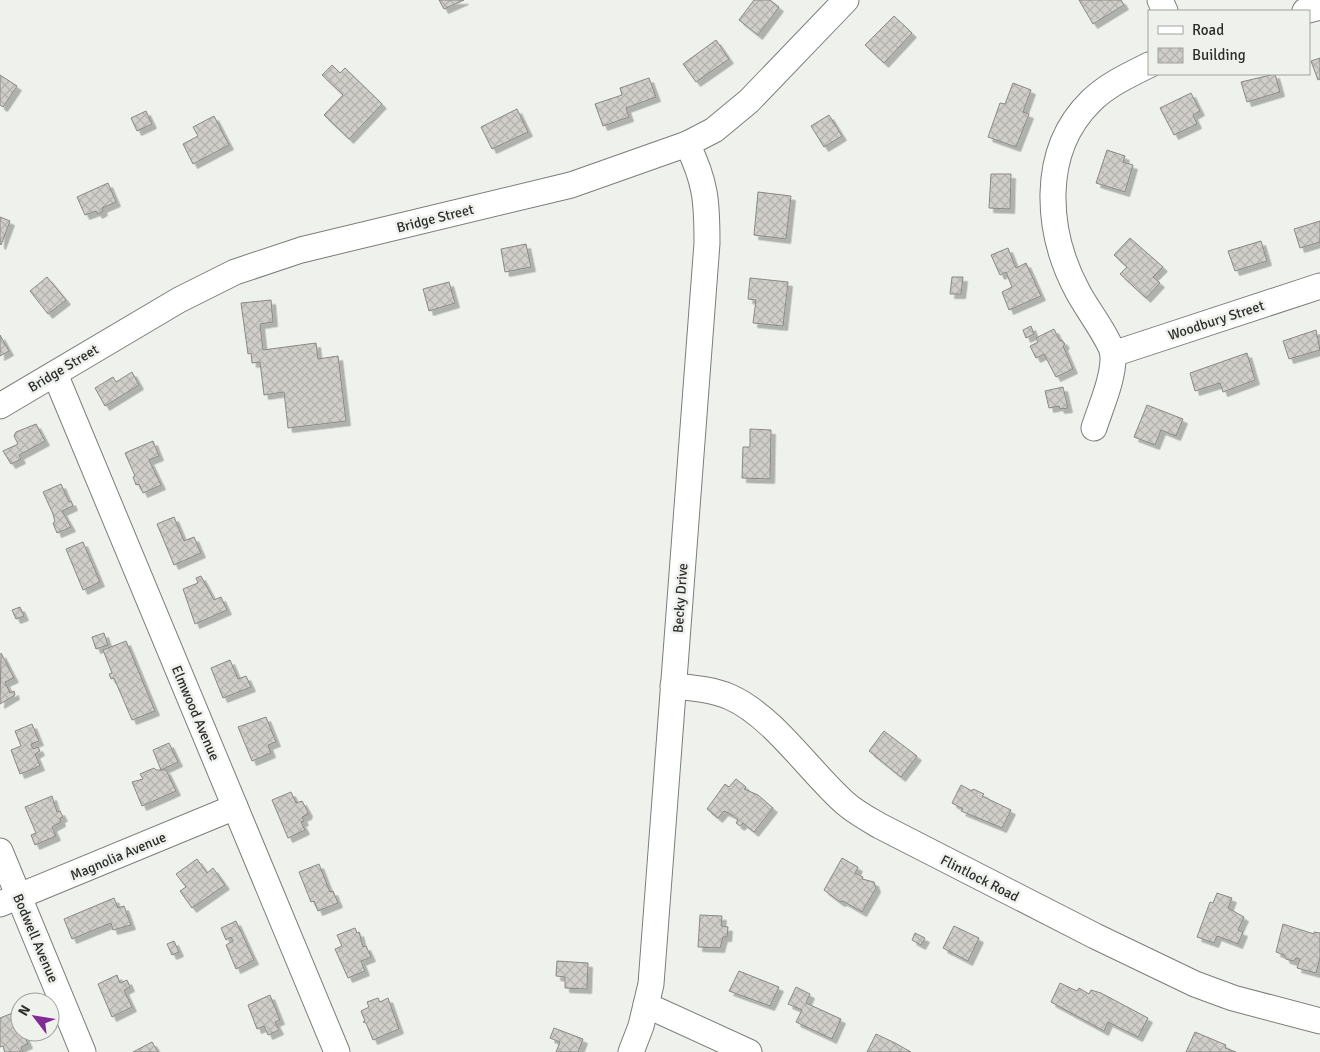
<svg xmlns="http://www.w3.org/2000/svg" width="1320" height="1052" viewBox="0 0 1320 1052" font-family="Signika,sans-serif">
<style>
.building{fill:url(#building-cross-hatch);stroke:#8a8984;filter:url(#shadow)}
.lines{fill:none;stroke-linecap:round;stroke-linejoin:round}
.minor-casing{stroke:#7b7e79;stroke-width:27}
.minor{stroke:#fff;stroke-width:25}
.labels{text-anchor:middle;stroke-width:5;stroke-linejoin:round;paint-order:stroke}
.street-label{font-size:14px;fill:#2c2d2b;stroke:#eff1ec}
</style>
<defs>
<pattern id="building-cross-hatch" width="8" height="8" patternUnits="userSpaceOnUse" patternTransform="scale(1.25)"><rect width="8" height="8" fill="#cfcec9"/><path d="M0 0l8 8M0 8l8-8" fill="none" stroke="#b2b1ad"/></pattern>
<filter id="shadow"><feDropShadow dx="4.5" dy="4.5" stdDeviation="0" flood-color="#0004"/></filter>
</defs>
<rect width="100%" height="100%" fill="#eff1ec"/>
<g class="building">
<path d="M439,0H464L444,9Z"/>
<path d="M754,0H770L779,7L758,35L739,20Z"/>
<path d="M1079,0H1121L1124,5L1093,24Z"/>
<path d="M894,16L912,33L884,63L865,45Z"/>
<path d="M716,40L729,59L696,82L683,64Z"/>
<path d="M1320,58V79L1318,80L1311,61Z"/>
<path d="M332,65L340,73L345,68L382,104L349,139L324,115L343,95L322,75Z"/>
<path d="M1275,74L1280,92L1247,102L1241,82Z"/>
<path d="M0,75L17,86L3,107L0,105Z"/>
<path d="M649,78L656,97L626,108L629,117L603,126L595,104L622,95L620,88Z"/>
<path d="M1013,83L1031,90L1023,112L1029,114L1016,147L988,137L1000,103L1005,104Z"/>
<path d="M1191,93L1200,111L1193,115L1197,124L1174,135L1160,108Z"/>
<path d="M517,109L528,132L492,149L481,127Z"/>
<path d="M146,111L152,124L137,131L131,118Z"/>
<path d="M829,115L842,136L824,147L811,126Z"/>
<path d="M214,116L229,145L193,164L183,144L198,136L193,127Z"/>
<path d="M1107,150L1125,156L1123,162L1133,165L1125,192L1096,183Z"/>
<path d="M991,174H1011L1010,209L989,208Z"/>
<path d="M108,183L116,202L102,208L103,211L98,214L96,211L85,215L77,197Z"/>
<path d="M758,192L791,196L786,239L754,235Z"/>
<path d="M0,217L10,221L1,245L0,244Z"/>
<path d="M1320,221V242L1300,248L1294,229Z"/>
<path d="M1130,238L1163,267L1153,277L1160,283L1146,298L1120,274L1127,267L1114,255Z"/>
<path d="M1261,241L1267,261L1235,271L1228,251Z"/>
<path d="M526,244L531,267L505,272L501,249Z"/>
<path d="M1008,248L1016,268L1026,263L1041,296L1009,310L1002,292L1012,287L1006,272L1000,275L991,255Z"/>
<path d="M47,277L66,300L48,314L30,291Z"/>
<path d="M952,277H963L961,294H950Z"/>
<path d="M750,278L788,282L783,326L753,323L756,300L748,299Z"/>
<path d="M449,282L455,303L429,311L423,289Z"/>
<path d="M271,300L273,322L260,324L263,350L316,343L318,359L338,356L346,421L288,428L284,392L264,395L260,362L252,363L251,353L248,354L241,303Z"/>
<path d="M1031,326L1034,334L1026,338L1023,330Z"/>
<path d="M1054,329L1060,341L1062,340L1065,344L1063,346L1073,369L1056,377L1044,354L1036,358L1030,346L1038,342L1036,338Z"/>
<path d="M1316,330L1320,350L1289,359L1283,341Z"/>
<path d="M0,335L9,351L0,356Z"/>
<path d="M1247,353L1255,380L1223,392L1220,383L1195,391L1190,373Z"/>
<path d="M132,372L139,385L105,406L95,388L113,377L116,382Z"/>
<path d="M1063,387L1068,408L1060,409L1059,406L1049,408L1045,391Z"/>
<path d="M1147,405L1183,419L1176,436L1161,430L1155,445L1134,437Z"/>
<path d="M36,424L45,441L19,455L21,459L11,464L3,451L18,444L14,436L16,432Z"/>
<path d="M750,429L771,430L770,479L742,478L743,447H750Z"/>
<path d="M153,441L159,456L149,460L161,485L143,493L139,484L136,485L133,477L135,476L125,453Z"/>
<path d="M61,484L69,502L71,501L73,506L62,511L71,527L57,533L53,523L55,522L53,514L43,492Z"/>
<path d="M174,517L184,541L194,537L201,553L174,565L157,524Z"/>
<path d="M83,542L100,582L83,590L66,549Z"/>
<path d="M201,576L214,600L221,597L227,610L195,624L183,589L198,583L196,578Z"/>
<path d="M20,607L24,616L16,619L12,610Z"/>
<path d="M104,633L108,645L96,649L92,637Z"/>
<path d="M126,641L155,711L132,720L114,678L111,679L109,674L112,673L103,650Z"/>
<path d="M1,653L14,678L5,682L10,693L14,691L15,695L0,704Z"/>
<path d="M230,660L238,679L246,676L251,687L223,698L211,668Z"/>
<path d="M266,717L276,742L268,745L271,753L252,761L238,727Z"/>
<path d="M32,724L39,741L31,744L33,749L38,747L40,751L35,754L40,766L20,774L11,750L21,746L15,731Z"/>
<path d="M884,731L917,756L901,777L869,751Z"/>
<path d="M169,743L178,762L161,770L153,750Z"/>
<path d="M154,768L156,770H166L176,791L142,806L132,782L143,779L140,774Z"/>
<path d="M736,779L746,787L744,789L758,795L773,808L754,832L743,823L740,826L736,823L738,820L731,814L724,811L718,818L707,809L725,784L729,787Z"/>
<path d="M961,785L972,791L973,789L984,794L982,796L1011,810L1002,828L961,811L963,809L952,803Z"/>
<path d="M291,792L296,803L302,801L308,812L307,815L302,817L304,821L301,822L305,830L288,838L272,800Z"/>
<path d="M52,796L57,812L60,811L63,817L60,818L61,822L52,827L56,836L35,845L31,835L36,833L25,807Z"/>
<path d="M842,858L858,867L855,873L863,877L862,879L874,882L876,888L862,912L843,901L840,902L824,890Z"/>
<path d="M197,859L207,873L213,868L225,885L192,908L180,891L186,887L176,874Z"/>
<path d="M319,864L330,892L333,891L338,903L318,911L314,901L311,902L299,872Z"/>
<path d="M1217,893L1232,898L1228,908L1244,917L1238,930L1243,932L1238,944L1217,936L1214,943L1197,937L1210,902L1213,903Z"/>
<path d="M114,898L118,908L124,906L131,925L113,930L111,923L72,939L64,919Z"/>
<path d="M700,915L722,916L721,926L728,927L727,937H723L720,948L698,947Z"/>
<path d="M236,921L254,960L236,969L226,945L233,941L231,937L226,940L221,928Z"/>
<path d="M1283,924L1314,934V932L1320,933V958L1316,973L1297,968L1300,959L1296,958L1293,961L1286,959L1284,955L1276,952Z"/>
<path d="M954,926L979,938L968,961L943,948Z"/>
<path d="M355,928L357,933L359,932L363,947L366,946L371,957L361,961L365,971L348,978L335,949L342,946L337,935Z"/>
<path d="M915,933L925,938L921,945L912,940Z"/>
<path d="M174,941L179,952L172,955L167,944Z"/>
<path d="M557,961L588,963L587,989L565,988V977L556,976Z"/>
<path d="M739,971L779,987L770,1006L729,991Z"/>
<path d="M117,975L120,983L127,980L130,987L124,990L132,1007L112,1017L98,984Z"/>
<path d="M1060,983L1077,991L1079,988L1089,994L1091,990L1101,993L1148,1018L1138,1037L1108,1022L1104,1031L1051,1002Z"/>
<path d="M796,987L810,994L806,1003L841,1019L832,1039L796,1022L802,1010L788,1004Z"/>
<path d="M270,995L280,1020L275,1022L279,1030L268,1035L264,1026L257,1029L248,1005Z"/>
<path d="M378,998L380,1002L388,998L399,1029L373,1040L366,1023L363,1022L365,1021L361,1011L369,1007L367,1002Z"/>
<path d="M15,1012L20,1025V1032H23L28,1044L21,1047L23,1052H5L3,1046L0,1047V1018Z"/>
<path d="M554,1028L583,1039L578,1052H556L560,1042L550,1038Z"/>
<path d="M1195,1032L1226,1045L1225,1048L1236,1052H1186Z"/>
<path d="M876,1034L895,1043L911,1052H867Z"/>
<path d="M152,1042L158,1052H133Z"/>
</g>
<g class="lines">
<g class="minor-casing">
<g id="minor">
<path d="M1160,0L1165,11"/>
<path d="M1305,11L1320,7"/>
<path d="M1113,354L1320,286"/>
<path d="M55,374L337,1052"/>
<path d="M0,406L179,300L235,272L301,250L571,185L687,144L714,130L749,101L846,0"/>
<path d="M1094,428C1101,406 1114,378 1113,355C1112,342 1085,306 1078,292C1046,233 1039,152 1091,101C1107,85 1129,75 1149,65"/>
<path d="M673,686C692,688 712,689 730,697C773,716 809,771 845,803C855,812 868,819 880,826L1095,936L1195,984L1233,998L1320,1021"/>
<path d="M0,851L83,1052"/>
<path d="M0,904L235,807"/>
<path d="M646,1005L749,1052"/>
<path d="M631,1052L641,1026L651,984L707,243C707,202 706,182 687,144"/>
</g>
</g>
<use href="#minor" class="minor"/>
</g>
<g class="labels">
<g class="street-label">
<text transform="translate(435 218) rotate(-14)" y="5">Bridge Street</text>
<text transform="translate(1216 320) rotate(-18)" y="5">Woodbury Street</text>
<text transform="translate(63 368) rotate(-31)" y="5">Bridge Street</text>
<text transform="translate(680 598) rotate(-86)" y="5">Becky Drive</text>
<text transform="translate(196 713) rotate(67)" y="5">Elmwood Avenue</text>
<text transform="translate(118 856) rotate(-23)" y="5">Magnolia Avenue</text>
<text transform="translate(980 878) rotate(27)" y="5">Flintlock Road</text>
<text transform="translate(36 938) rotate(67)" y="5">Bodwell Avenue</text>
</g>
</g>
<rect x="1148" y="10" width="162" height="65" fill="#eff1ec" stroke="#a1a39f"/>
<rect x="1158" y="26" width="25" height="8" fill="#ffffff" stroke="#a1a39f"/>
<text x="1192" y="35" font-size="15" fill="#2c2d2b">Road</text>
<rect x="1158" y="48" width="25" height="15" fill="url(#building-cross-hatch)" stroke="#a1a39f"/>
<text x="1192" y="60" font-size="15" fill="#2c2d2b">Building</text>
<g transform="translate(35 1017) rotate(301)"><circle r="24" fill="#eff1ec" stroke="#a1a39f"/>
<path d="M0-4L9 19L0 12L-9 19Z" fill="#812b99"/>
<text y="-8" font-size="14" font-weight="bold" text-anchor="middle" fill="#2c2d2b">N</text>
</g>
</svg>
